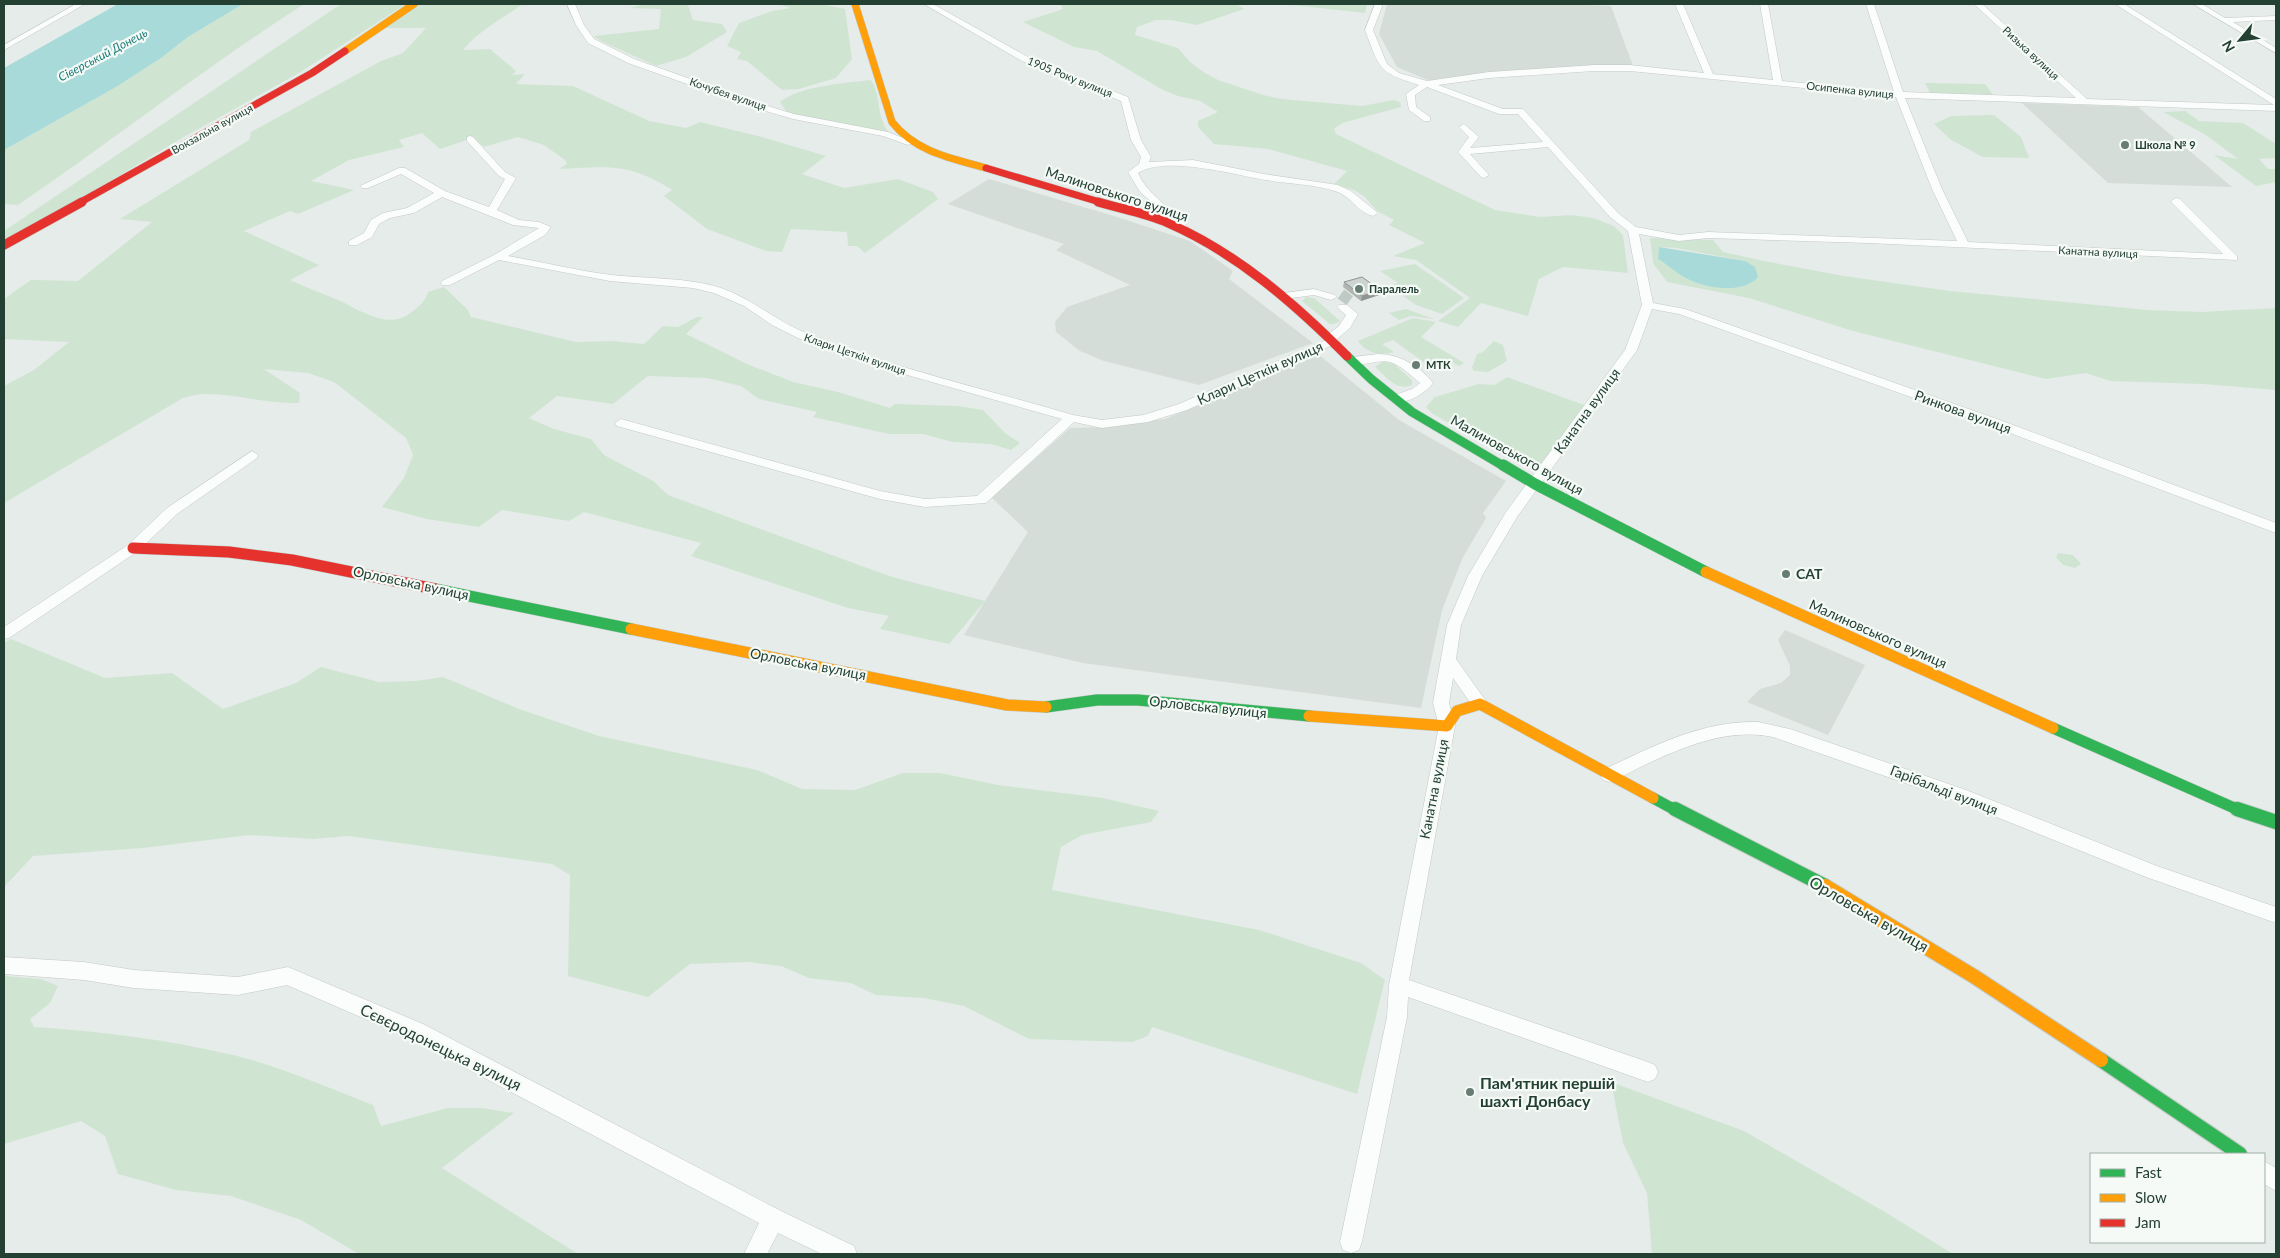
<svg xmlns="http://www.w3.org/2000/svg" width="2280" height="1258" viewBox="0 0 2280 1258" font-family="Lato,sans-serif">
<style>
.built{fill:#d4ddd8}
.green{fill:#cfe5d2;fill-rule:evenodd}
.water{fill:#a7dad8}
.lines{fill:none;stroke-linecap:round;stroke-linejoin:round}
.street-tunnel{stroke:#bfcac5;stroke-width:11;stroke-dasharray:11 5.5;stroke-linecap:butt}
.street-casing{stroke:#c3c9c6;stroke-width:1}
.fast-far2-casing{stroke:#c2c9c6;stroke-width:10}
.fast-far1-casing{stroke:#c2c9c6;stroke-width:12}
.fast-casing{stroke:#c2c9c6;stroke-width:16}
.slow-far2-casing{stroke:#c2c9c6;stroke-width:8}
.slow-far1-casing{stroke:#c2c9c6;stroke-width:12}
.slow-casing{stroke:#c2c9c6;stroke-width:16}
.jam-far2-casing{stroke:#c2c9c6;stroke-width:8}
.jam-far1-casing{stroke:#c2c9c6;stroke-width:10}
.jam-casing{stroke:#c2c9c6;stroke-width:12}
.street{fill:#fbfcfc;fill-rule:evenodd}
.fast-far2{stroke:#30b455;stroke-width:9}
.fast-far1{stroke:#30b455;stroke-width:11}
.fast{stroke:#30b455;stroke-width:14}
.slow-far2{stroke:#ff9f0a;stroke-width:7}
.slow-far1{stroke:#ff9f0a;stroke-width:11}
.slow{stroke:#ff9f0a;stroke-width:14}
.jam-far2{stroke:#e5322d;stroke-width:7}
.jam-far1{stroke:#e5322d;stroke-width:9}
.jam{stroke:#e5322d;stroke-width:11}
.wall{fill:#b0b5b3}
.shaded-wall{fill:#909492}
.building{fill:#cdd3d0;stroke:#909492}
.poi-dot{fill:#677c73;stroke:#f5faf7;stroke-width:2}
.labels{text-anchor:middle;stroke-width:4.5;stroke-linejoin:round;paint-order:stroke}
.far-street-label{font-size:11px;fill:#234033;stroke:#f5faf7}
.far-poi-label{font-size:11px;font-weight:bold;fill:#234033;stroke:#f5faf7;text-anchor:start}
.far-water-label{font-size:12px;font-style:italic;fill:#1c7d7b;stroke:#f5faf7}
.street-label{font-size:14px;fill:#234033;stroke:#f5faf7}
.poi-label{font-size:14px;font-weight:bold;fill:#234033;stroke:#f5faf7;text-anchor:start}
.near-street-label{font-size:16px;fill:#234033;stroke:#f5faf7}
.near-poi-label{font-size:16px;font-weight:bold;fill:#234033;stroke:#f5faf7;text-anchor:start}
</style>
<rect width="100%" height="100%" fill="#e6ece9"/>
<g class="built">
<path d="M1387,4H1563L1611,6L1633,66L1430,81L1397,67L1379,34Z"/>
<path d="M2022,103L2138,107L2232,187L2108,183Z"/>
<path d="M989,179L1117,217L1190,241L1233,271L1229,279L1313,343L1199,385L1104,361L1080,351L1056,332L1055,322L1067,307L1130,285L1056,250L1064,244L948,204Z"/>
<path d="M1319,355L1399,420L1506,481L1483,513L1486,518L1463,557L1442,610L1421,708L1083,663L964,635L1028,532L991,497L1070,428L1109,427L1165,419L1226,394L1238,385Z"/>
<path d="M1785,630L1865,665L1828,735L1747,702L1760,689L1781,683L1790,675V666L1778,640Z"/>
</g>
<g class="green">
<path d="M243,4H304C206,67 115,139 18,205L4,204V150L116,87L161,58L188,37Z"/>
<path d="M341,4H406L299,73L182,138L13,239L4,238V231Z"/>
<path d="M418,4H523C503,18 479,30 463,50L490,49L516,71L512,75L525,74L516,84L573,86L649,121L686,128L700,122L762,137L826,156L802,174L844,188L898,179L933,192L938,199L865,253L857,246H848L847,232L791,229L782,252L766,251L707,229L664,196L672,190C628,162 608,167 559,169L567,164L565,160L544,145L518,137L484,147L473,138L440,149L422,133L399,140L404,147L349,160L311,181L354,190L298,214L290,211L244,231L319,265L290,280C305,287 321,293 336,299C361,310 390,333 414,310C421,305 425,301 428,292L444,287L468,310L471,317L576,342L611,341L644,344L663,326L678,327L697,317H703L686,334L747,364L793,382L838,392L890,408L895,404L958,406L983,410L1005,433L1020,443L1011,450L991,444L953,442L923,434H889L813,417L817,412L759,399L741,386L707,378L648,376L613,404L557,396L529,418L554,429L591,439L604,455L653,481L668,495L892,577L985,601L949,644L880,629L889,616L848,608L691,556L701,543L584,512L569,521L502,510L479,527L427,519L382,507L404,478L413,455L406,438L334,382L308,373L264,369L300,393L299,403C267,404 237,394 206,394C199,394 190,396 183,398L4,503V386L34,370L69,342L4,339V299L31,280L78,281L152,222L120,219L249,140L251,132L381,61L403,53L426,28H383Z"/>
<path d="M646,4H690L688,5L693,20L722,24L727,32L686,57L656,66L601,41L594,36L659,29L661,9L630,8Z"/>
<path d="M778,4H820L845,9L852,59L836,78L799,89L782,90L747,61L737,59L741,52L727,46L739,23L772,11L791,8Z"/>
<path d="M1060,4H1236L1244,9L1197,25L1171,20H1156L1137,27L1135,35L1178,48L1190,62L1205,73L1218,80L1263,95L1282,99L1362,106L1394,100L1400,102L1401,107L1342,123L1334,129L1336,134L1495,210L1540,217L1572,215L1593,218L1614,226L1623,235L1628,273L1563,267L1539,279L1528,316L1481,303L1458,327L1438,321L1470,298L1416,260L1393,256L1425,243L1389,225L1394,220L1377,211L1365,197L1354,190L1334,184L1347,171L1268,149L1214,144L1198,127V121L1218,112L1200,101L1178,96L1163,90L1097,51L1074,47L1023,22L1063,9Z"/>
<path d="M1284,4H1367L1365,13Z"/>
<path d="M871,80C882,97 875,116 890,134L789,115L780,102C800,86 844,83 871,80Z"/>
<path d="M1925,83L1985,84L1993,95L1930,93Z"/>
<path d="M2185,111L2199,121L2243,123L2276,144V158L2259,159L2268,169H2276V182L2256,186L2214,155L2238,159L2206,135L2163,112Z"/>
<path d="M1994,115L2021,137L2029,158L1983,157L1951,140L1934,124L1951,116Z"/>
<path d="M1650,238L1713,240L1723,252L1764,261L1844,276L1950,291L2148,310L2202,312L2276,308V390L2203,384L2110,381L2086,373L2046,379L1853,331L1749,298L1667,282L1653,263ZM1659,247L1676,248L1745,261L1757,277C1746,294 1700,287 1684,277C1675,272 1668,265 1658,259Z"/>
<path d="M1415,264L1464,298L1442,314L1416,305L1389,286L1398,283L1380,271Z"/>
<path d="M1306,297L1314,298L1340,321L1334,324H1330L1302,301Z"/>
<path d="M1406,309L1434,319L1411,316L1399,320L1389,313Z"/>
<path d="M1413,318L1436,322L1421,337L1464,363L1459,366L1447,359L1429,366L1393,340L1382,344L1394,352C1380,356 1366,353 1358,341Z"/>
<path d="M1494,341L1503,345L1507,361L1488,372L1474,371L1472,368L1477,354L1483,352Z"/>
<path d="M1383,361L1394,364L1412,380V385C1396,392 1386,376 1375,367Z"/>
<path d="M1507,377L1587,406L1543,468H1535L1524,465L1433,414L1426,407L1435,397L1479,384L1495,385Z"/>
<path d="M2058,553L2073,555L2081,564L2075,568L2063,565L2056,557Z"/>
<path d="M11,639L105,678L172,673L223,709L296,683L321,667L379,682L416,681L443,677L519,709L599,736L757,770L802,789L855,790L903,773H940L998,785L1103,798L1159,811L1151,822L1082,835L1061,847L1052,890L1259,930L1361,963L1385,980L1357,1094L1152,1027L1148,1036L1132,1042L1029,1039L964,1006L924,998L876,995L851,983L809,978L781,966L749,962L690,964L648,997L568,976L570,875L552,864L349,836L313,839L249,835L143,848L33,856L4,887V643Z"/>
<path d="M4,976L41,979L58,986L50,1003L30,1019L34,1027C101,1031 168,1040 233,1055C281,1067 327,1087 373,1105L381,1126L448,1108H482L514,1113L442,1168L578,1254H359L301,1220L231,1196L176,1190L118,1174L105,1136L81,1121L4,1144Z"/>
<path d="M1611,1082L1744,1131L1885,1212L1953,1254H1652L1647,1193L1623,1143Z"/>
</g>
<g class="water">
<path d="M118,4H243L188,37L161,58L116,87L4,150V68Z"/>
<path d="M1659,247L1745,261L1755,267L1758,277C1743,295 1702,288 1684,277C1675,272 1668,265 1658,259Z"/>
</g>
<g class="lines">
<path class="street-tunnel" d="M1341,294L1353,303"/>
<g class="street-casing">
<g id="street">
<path d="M76,4H85L4,50V45Z"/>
<path d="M567,4H575L584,25L594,39L634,59L758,103L794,114L888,132L913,142L908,145L883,136L793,119L752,107L628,63L588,43L576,25Z"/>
<path d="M924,4H933L1028,57L1128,97L1141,140L1151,157L1149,162L1193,160L1264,174L1338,185L1351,191L1378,213L1373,216C1357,212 1350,195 1335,191C1314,184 1288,184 1266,180C1236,175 1164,155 1138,173C1147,195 1175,210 1190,230L1185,233L1181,232L1168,216L1140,192L1128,172L1139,164L1141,157L1131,140L1121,101L1022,61Z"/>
<path d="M1375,4H1383L1373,30L1387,64L1399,73L1427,81L1489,72L1594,65H1630L1704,73L1675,4H1683L1713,74L1773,80L1760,4H1768L1782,81L1894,92L1866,4H1874L1903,92L2076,98L1974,4H1982L2087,99L2274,105L2115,4H2124L2276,99V111L1905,98L1942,189L1968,242L2223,254L2172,203L2171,201L2176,198L2180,199L2237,256V260L1868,243L1708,238L1679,241L1639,234L1653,303L1685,309L1997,419L2276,523V533L1989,425L1679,314L1652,309L1637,350L1517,517L1482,576L1461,625L1456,659L1488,704L1486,708L1480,710L1474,708L1453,678L1449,703L1455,726L1409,980L1648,1062L1655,1065L1658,1072L1655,1079L1648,1082L1408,997L1407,1017L1362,1242L1359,1250L1351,1253L1343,1250L1340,1242L1387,1017L1389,985L1439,726L1433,703L1447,625L1468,576L1506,512L1625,350L1642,305L1628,231L1610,217L1548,147L1470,154L1489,175L1484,178L1481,177L1458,152L1469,137L1459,127L1464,124L1479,137L1470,148L1543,142L1518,114H1499L1427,87L1415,95L1416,107L1430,117V121H1424L1409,110L1406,94L1419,85C1377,72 1380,69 1365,30ZM1594,71H1630L1896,97L1932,189L1957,241L1708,232L1679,235L1636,227L1618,213L1523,109H1503L1438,85L1489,78Z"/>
<path d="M2193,4H2202L2225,18L2276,16V20L2233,22L2276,48V53Z"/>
<path d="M470,136L473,137L505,172L516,178L497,210L519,220L539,222L551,227L545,235L508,256C543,262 578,271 612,275C648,279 687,277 721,288C753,299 777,322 808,334C893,368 985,389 1073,415L1102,420L1143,415L1179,404L1326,340V336L1339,326L1346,315L1337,307L1339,305H1347L1358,314L1350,328L1337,339L1339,341L1337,343L1187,410L1148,422L1102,428L1074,422L986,503L925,507L880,499L617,426L615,423L621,419L880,491L925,499L977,496L1062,419L851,359L798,338L772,325L744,306L714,293L693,288L610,281L499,260L450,285H442L441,283L442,281L494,255L539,228L513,225L442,197L414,213L390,218L379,224L372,237L357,245H349V241L364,233L371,220L383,213L407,208L434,193L401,174L368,188H362L360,186L399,168H405L445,191L489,207L505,179L499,176L467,141V137Z"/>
<path d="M1314,289L1335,295L1337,297L1331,300L1314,295L1284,299L1278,296L1284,293Z"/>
<path d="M1378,354C1399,354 1420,366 1433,383C1425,394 1405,405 1392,402L1390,399L1392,396L1412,389L1420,383C1411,376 1402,366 1390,362C1378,358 1356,370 1347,361L1353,357Z"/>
<path d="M252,451L258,455L257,458L177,514L138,551L9,638L4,639V627L128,545L167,508Z"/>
<path d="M1758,722L1790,729L1966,790L2157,866L2276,907V923L2146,877L1954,800L1773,737C1731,728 1688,745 1651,762C1637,768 1623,777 1609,782L1603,780L1601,775L1603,770C1651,747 1703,720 1758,722Z"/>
<path d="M4,957L84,962L134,970L238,977L288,967L423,1024L781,1211L854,1246L857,1254H822L778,1233L767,1254H744L759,1223L409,1038L287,985L238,995L134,988L84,980L4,974Z"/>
<path d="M2264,1161L2276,1168V1191L2264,1184Z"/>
</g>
</g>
<g class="fast-far2-casing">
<path id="fast-far2" d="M1347,356L1371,379L1412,412L1505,467"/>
</g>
<g class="fast-far1-casing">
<g id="fast-far1">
<path d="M1503,465L1535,484L1706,572"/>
<path d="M435,589L631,629"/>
<path d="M1046,707L1097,700H1138L1309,716"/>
<path d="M2053,728L2241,811"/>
<path d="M1653,798L1677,811"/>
</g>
</g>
<g class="fast-casing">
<g id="fast">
<path d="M1675,809L1825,886"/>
<path d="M2237,809L2276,822"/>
<path d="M2101,1060L2240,1154"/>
</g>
</g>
<g class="slow-far2-casing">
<g id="slow-far2">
<path d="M855,4L892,122C916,152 950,158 986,168"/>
<path d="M345,51L414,4"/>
</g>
</g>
<g class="slow-far1-casing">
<g id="slow-far1">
<path d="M1706,572L2053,728"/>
<path d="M631,629L1007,705L1046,707"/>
<path d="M1309,716L1447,726L1457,711L1480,704L1653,798"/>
</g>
</g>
<g class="slow-casing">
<path id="slow" d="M1825,886L1975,977L2101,1060"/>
</g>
<g class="jam-far2-casing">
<g id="jam-far2">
<path d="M986,168L1103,203"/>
<path d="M79,203L312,73L345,51"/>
</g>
</g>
<g class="jam-far1-casing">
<g id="jam-far1">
<path d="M1098,202C1121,209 1146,213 1168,223C1237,253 1294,303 1347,356"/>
<path d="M4,245L82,202"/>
</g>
</g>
<g class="jam-casing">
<path id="jam" d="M133,548L229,552L292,560L435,589"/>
</g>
<use href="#street" class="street"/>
<use href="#fast-far2" class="fast-far2"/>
<use href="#fast-far1" class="fast-far1"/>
<use href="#fast" class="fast"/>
<use href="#slow-far2" class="slow-far2"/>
<use href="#slow-far1" class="slow-far1"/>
<use href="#slow" class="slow"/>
<use href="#jam-far2" class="jam-far2"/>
<use href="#jam-far1" class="jam-far1"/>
<use href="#jam" class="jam"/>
</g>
<path class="wall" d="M1344,282L1380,290L1379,295L1361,301L1343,287Z"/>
<path class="shaded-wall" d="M1380,290L1379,295L1361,301L1362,296Z"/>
<path class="building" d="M1362,277L1380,290L1362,296L1344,282Z"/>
<g class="poi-dot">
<circle cx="2125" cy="145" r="5"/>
<circle cx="1359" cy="289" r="5"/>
<circle cx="1416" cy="365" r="5"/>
<circle cx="1786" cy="574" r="5"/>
<circle cx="1470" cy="1092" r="5"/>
</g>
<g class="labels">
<g class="far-street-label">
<text transform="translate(2031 53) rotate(43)" y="4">Ризька вулиця</text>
<text transform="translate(1070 77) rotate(22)" y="4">1905 Року вулиця</text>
<text transform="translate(1850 90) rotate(6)" y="4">Осипенка вулиця</text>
<text transform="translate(728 94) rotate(19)" y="4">Кочубея вулиця</text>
<text transform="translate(212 129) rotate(-29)" y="4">Вокзальна вулиця</text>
<text transform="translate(2098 252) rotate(3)" y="4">Канатна вулиця</text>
<text transform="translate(855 354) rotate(19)" y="4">Клари Цеткін вулиця</text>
</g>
<g class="far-poi-label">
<text x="2135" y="149">Школа № 9</text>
<text x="1369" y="293">Паралель</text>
<text x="1426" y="369">МТК</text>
</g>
<g class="far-water-label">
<text transform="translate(103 55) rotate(-28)" y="4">Сіверський Донець</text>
</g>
<g class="street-label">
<text transform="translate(1117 194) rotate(18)" y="5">Малиновського вулиця</text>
<text transform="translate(1260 373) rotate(-24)" y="5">Клари Цеткін вулиця</text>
<text transform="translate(1587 411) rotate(-54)" y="5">Канатна вулиця</text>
<text transform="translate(1963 412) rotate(20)" y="5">Ринкова вулиця</text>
<text transform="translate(1517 455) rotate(29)" y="5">Малиновського вулиця</text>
<text transform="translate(411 583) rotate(12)" y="5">Орловська вулиця</text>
<text transform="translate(1878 634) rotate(24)" y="5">Малиновського вулиця</text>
<text transform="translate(808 664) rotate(11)" y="5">Орловська вулиця</text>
<text transform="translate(1208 707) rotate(6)" y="5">Орловська вулиця</text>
<text transform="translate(1434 789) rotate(-79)" y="5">Канатна вулиця</text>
<text transform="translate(1944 790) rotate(21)" y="5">Гарібальді вулиця</text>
</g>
<g class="poi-label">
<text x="1796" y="579">САТ</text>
</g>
<g class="near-street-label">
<text transform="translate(1869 914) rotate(30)" y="6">Орловська вулиця</text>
<text transform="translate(441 1047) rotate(26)" y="6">Сєвєродонецька вулиця</text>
</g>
<g class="near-poi-label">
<text x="1480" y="1089">Пам'ятник першій<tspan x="1480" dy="18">шахті Донбасу</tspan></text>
</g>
</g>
<rect width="2280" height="1258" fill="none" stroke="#234033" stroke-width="10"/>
<rect x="2090" y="1153" width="175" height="90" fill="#f5faf7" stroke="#a1b0a9"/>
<rect x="2100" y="1169" width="25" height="8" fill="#30b455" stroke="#a1b0a9"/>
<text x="2135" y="1178" font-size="15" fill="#234033">Fast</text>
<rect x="2100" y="1194" width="25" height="8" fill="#ff9f0a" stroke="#a1b0a9"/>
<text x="2135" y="1203" font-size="15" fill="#234033">Slow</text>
<rect x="2100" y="1219" width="25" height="8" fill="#e5322d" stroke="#a1b0a9"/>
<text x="2135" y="1228" font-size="15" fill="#234033">Jam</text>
<g transform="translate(2240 40) rotate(241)" stroke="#f5faf7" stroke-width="4" paint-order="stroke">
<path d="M0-4L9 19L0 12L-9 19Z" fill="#234033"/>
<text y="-8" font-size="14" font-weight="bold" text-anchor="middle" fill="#234033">N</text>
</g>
</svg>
